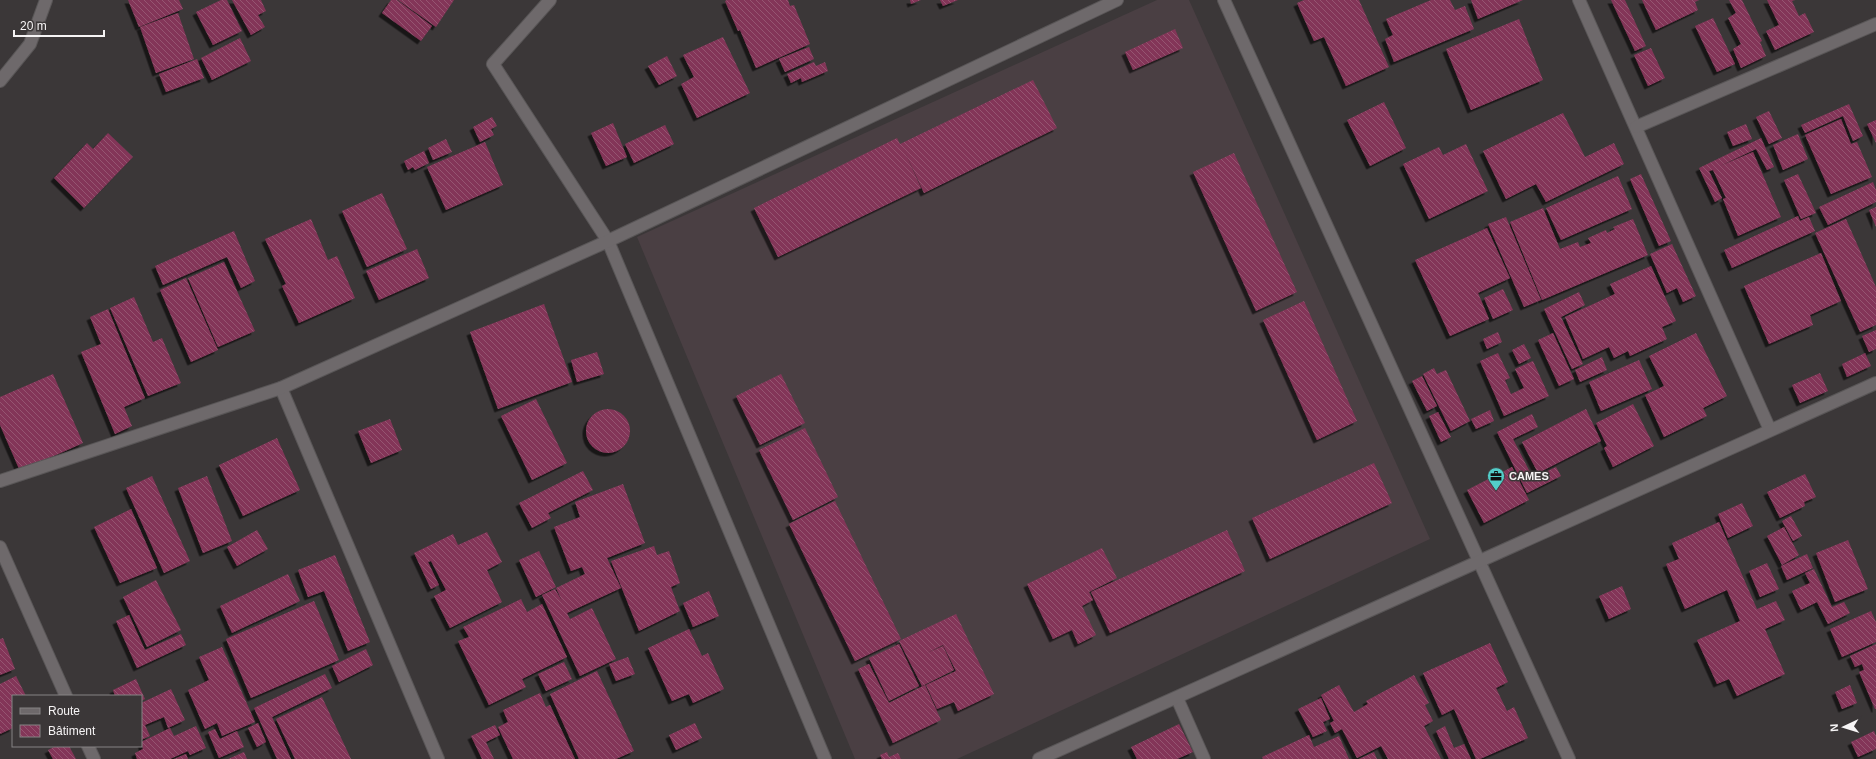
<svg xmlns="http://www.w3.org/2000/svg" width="1876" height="759" viewBox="0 0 1876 759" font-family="Helvetica,sans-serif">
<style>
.built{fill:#4a3f43}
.building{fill:url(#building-back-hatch);filter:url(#shadow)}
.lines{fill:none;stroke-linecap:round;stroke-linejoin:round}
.street-casing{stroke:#595657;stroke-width:14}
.street{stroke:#6e696b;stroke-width:12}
.labels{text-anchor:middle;stroke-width:3;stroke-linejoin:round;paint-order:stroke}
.poi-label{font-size:11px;font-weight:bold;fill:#f6f4f5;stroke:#3b3738;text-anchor:start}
</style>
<defs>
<pattern id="building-back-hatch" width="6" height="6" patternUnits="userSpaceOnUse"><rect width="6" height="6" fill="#833658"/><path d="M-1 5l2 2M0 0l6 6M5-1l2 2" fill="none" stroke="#955471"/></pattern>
<filter id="shadow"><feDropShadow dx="-3.5" dy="3.5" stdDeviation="0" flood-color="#0009"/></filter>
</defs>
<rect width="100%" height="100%" fill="#3b3738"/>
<path class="built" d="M1157,0H1189L1430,539L957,759H855L637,237Z"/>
<g class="building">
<path d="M128,0H179L183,9L139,27Z"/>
<path d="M221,0H227L242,31L213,45L196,12Z"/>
<path d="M232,0H261L266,11L258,15L265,27L251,35Z"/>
<path d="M391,0H397L432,26L421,41L382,13Z"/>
<path d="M398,0H454L436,27Z"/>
<path d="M727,0H788L790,6L794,5L810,44L756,68L740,30L738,31L725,1Z"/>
<path d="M910,0H921L911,4Z"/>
<path d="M940,0H958L943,6Z"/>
<path d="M1304,0H1359L1389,67L1346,86L1324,37L1314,41L1297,3Z"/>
<path d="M1431,0H1450L1455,10L1465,6L1474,29L1394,62L1385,39L1393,35L1386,19Z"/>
<path d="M1471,0H1523L1478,19Z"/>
<path d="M1611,0H1625L1646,46L1635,51Z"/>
<path d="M1642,0H1699L1695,2L1698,10L1656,30Z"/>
<path d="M1729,0H1742L1762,41L1760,42L1766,56L1741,68L1733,49L1741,44L1728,18L1736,13Z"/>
<path d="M1767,0H1795L1792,1L1799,16L1805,13L1814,32L1775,50L1766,31L1779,25Z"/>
<path d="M178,13L194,59L156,73L140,27Z"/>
<path d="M1713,18L1735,64L1717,72L1695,26Z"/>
<path d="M1519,19L1543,80L1471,110L1446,49Z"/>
<path d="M1175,29L1183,48L1133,70L1125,52Z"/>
<path d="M723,37L750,93L697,118L681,84L694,77L683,55Z"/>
<path d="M240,38L251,61L212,80L201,58Z"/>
<path d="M809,47L814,59L785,72L779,59Z"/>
<path d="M1651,48L1665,78L1648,86L1634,55Z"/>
<path d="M667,56L677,76L659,85L648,66Z"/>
<path d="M197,59L204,78L166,92L159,74Z"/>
<path d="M814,62L816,66L825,62L828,71L802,82L801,78L791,83L787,74Z"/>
<path d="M1033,80L1057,128L924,193L904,150L921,188L778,257L754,208L897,138L900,144Z"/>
<path d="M1384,102L1406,148L1370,166L1347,120Z"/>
<path d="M1849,104L1863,136L1853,141L1843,116L1805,133L1801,125Z"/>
<path d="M1769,111L1782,138L1769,144L1756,117Z"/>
<path d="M1563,113L1585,157L1614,143L1624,164L1546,202L1536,184L1506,199L1483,151Z"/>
<path d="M492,117L497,126L491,129L494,135L480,142L473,127Z"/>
<path d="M1841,119L1851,144L1857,142L1872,177L1831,194L1805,135Z"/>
<path d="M1876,120V143L1867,124Z"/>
<path d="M613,123L627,157L606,166L591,133Z"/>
<path d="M1746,124L1752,139L1733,146L1727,132Z"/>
<path d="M665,125L674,144L634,163L625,144Z"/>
<path d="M108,133L133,157L84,208L54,178L87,143L93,149Z"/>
<path d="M1798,134L1808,159L1783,170L1773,145Z"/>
<path d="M1761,138L1774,167L1767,170L1756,149L1720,166L1753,152L1781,217L1738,236L1723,199L1726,198L1713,170L1709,171L1722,198L1715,202L1699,168Z"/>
<path d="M446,139L452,152L433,160L428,148Z"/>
<path d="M485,142L503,185L446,210L427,167Z"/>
<path d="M1466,144L1488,191L1429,219L1403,164L1439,147L1443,155Z"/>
<path d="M424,151L429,163L415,170L413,167L408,170L404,161Z"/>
<path d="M1234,153L1297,292L1256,311L1193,172Z"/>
<path d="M1641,174L1671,241L1659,246L1630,179Z"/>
<path d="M1798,174L1816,213L1801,219L1784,180Z"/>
<path d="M1618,176L1632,209L1561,240L1546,208Z"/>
<path d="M1873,182L1876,190V202L1828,225L1819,207Z"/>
<path d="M382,193L407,249L367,267L342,211Z"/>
<path d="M1876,207V227L1869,210Z"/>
<path d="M1543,208L1560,249L1578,242L1580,247L1591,243L1588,238L1606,230L1607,233L1615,229L1613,227L1633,219L1648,255L1542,300L1510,222Z"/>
<path d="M1798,216L1800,221L1809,217L1815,231L1732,268L1724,250Z"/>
<path d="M1506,217L1541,300L1524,307L1488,224Z"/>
<path d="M311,219L328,260L337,256L355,298L299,323L282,286L286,284L265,239Z"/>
<path d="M1846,219L1876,287V325L1860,332L1815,233Z"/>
<path d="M1487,228L1510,278L1478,293L1489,319L1450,336L1415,260Z"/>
<path d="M234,231L255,281L241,288L227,257L163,285L155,266Z"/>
<path d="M1672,244L1696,296L1683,302L1677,288L1667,293L1650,254Z"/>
<path d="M417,249L429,278L379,300L366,271Z"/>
<path d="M1821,253L1841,301L1810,315L1813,325L1769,344L1744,286Z"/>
<path d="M224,262L255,331L218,347L188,278Z"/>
<path d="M1651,266L1676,321L1662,327L1667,339L1630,356L1628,351L1614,358L1609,347L1583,359L1565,317L1615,294L1610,284Z"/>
<path d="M186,278L218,350L191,362L160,290Z"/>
<path d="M1503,289L1513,310L1493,319L1484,298Z"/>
<path d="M1579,292L1585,305L1561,317L1583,364L1572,369L1544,309Z"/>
<path d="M134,297L153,342L162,338L181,383L148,396L110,308Z"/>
<path d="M1304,301L1357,421L1317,440L1263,320Z"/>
<path d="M544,304L572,382L498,409L470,332Z"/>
<path d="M108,309L145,398L124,407L132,426L115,434L81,352L101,344L90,317Z"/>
<path d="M1876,330V349L1869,352L1862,336Z"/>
<path d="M1498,332L1502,342L1487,349L1483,339Z"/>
<path d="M1553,333L1574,379L1559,386L1538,340Z"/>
<path d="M1696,333L1727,396L1703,408L1707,416L1664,437L1645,395L1664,386L1649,356Z"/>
<path d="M1524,344L1531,358L1519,364L1512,350Z"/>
<path d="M597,352L604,374L577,382L571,360Z"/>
<path d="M1498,353L1510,378L1505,380L1511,394L1524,388L1515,369L1533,361L1549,396L1504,416L1480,361Z"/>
<path d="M1865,353L1871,366L1847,377L1842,364Z"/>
<path d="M1602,357L1607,370L1580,382L1575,370Z"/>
<path d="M1639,360L1652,389L1601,411L1589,382Z"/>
<path d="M1434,368L1437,374L1446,370L1470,421L1451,431L1423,374Z"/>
<path d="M1820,373L1828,391L1800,403L1792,385Z"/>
<path d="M53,374L83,443L20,471L0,425V397Z"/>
<path d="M781,374L805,423L760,445L736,396Z"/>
<path d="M1422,376L1437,406L1427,411L1412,381Z"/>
<path d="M536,399L567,463L532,480L501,416Z"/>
<path d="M1633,404L1654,446L1613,467L1604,448L1607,446L1596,423Z"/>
<circle cx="608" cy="431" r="22"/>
<path d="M1586,409L1601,441L1538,473L1522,442Z"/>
<path d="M1490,410L1494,421L1476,429L1471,419Z"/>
<path d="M1438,412L1451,437L1441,442L1429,416Z"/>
<path d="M1532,414L1538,427L1513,439L1533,478L1556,467L1561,476L1527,493L1497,432Z"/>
<path d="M390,419L402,450L371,463L358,431Z"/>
<path d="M805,428L838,497L793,520L759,450Z"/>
<path d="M277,438L300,490L243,516L219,465Z"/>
<path d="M1374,463L1392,503L1270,559L1252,518Z"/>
<path d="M1512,467L1529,500L1484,523L1467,490Z"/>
<path d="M583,471L593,490L548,513L551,518L532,528L519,503Z"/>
<path d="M1805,474L1816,497L1804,502L1805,506L1780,518L1767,492Z"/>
<path d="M152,476L190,561L164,573L126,488Z"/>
<path d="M207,476L232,541L203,553L178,488Z"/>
<path d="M623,484L645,543L607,558L621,588L567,613L570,619L592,608L616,659L580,676L542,595L555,589L562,601L556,588L585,574L582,567L571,571L554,527L580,517L575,502Z"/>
<path d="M835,501L901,639L855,661L789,524Z"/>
<path d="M1742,503L1753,526L1728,538L1718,514Z"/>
<path d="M131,509L157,568L120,583L94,527Z"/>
<path d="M1791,516L1802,536L1793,541L1782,521Z"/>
<path d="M1719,522L1757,609L1776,601L1785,620L1765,629L1785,674L1737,696L1729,679L1717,684L1697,640L1740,621L1727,590L1685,609L1666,564L1679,559L1672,543Z"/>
<path d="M1784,527L1799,555L1782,565L1767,536Z"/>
<path d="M257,530L268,549L237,566L227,547Z"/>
<path d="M1227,530L1245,571L1110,633L1091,592Z"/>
<path d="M487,532L502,562L487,570L502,602L450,628L434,596L446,590L431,561L428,562L439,585L431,589L414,553L453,534L458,545Z"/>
<path d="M1848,540L1868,589L1835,602L1816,553Z"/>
<path d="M654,546L657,555L669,551L680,583L671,587L680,611L639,631L611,561Z"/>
<path d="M1102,548L1117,578L1089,592L1093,600L1082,606L1096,635L1078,644L1072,630L1053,639L1027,584Z"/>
<path d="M539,551L556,587L536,597L519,560Z"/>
<path d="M1807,554L1813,568L1787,580L1781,566Z"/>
<path d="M335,555L370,642L348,651L324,591L308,597L298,570Z"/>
<path d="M1767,563L1779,589L1760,597L1749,571Z"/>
<path d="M1814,569L1832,607L1844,602L1850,613L1828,624L1817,602L1801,610L1792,591L1810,583L1805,573Z"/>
<path d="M288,574L300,601L232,633L220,606Z"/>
<path d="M156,580L181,630L147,647L123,597Z"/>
<path d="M1622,586L1631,609L1609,619L1599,596Z"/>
<path d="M709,591L719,616L693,627L683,603Z"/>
<path d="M521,599L527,612L542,604L567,657L522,679L526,687L489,705L458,641L469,637L463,627Z"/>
<path d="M314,601L339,660L251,698L226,639Z"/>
<path d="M1871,611L1876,622V642L1842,657L1830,629Z"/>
<path d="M956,614L994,694L958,711L954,702L937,709L926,685L956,671L943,645L927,653L943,646L954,670L922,686L899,641Z"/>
<path d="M129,615L145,650L181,634L186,645L137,668L116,621Z"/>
<path d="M689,629L702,656L708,653L724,689L693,703L689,694L672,701L648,648Z"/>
<path d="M3,638L15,669L0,675V639Z"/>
<path d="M1490,643L1508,682L1496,688L1507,711L1514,707L1528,738L1480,759H1476L1454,709L1442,715L1423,673Z"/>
<path d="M899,644L919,686L889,701L869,658Z"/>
<path d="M1876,644V709H1875L1859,672L1864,670L1862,664L1855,667L1850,656Z"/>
<path d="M222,647L255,722L222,736L217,723L205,729L188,690L209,680L199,657Z"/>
<path d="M366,649L373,665L339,682L332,666Z"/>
<path d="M628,657L635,674L616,681L609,664Z"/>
<path d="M564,662L572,679L546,691L538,674Z"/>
<path d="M869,664L889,703L925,685L941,720L893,743L858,669Z"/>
<path d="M597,671L634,751L616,759H579L550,694Z"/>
<path d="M325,674L332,688L272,717L291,759H277L254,708Z"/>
<path d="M1414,675L1429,703L1425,705L1433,721L1424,726L1441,759H1388L1381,746L1357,758L1342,729L1335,733L1330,723L1334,721L1321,695L1339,685L1354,712L1368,704L1366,701Z"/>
<path d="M16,676L26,696H13V728L0,734V684Z"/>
<path d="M136,679L145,699L141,701V696H115L113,690Z"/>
<path d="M1850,685L1857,703L1842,709L1835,692Z"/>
<path d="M171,689L185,720L168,728L164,717L145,725L150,736L141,740V703Z"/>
<path d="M540,693L546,707L550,705L575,759H513L498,727L508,722L503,710Z"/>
<path d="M322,697L351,759H295L276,719Z"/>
<path d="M1321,698L1330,719L1323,722L1327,731L1313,737L1298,709Z"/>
<path d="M258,723L266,742L257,747L248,728Z"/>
<path d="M695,723L702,738L676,750L669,735Z"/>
<path d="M1179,724L1193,752L1177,759H1137L1131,747Z"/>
<path d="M495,725L500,735L486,742L494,759H482L471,736Z"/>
<path d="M196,726L206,748L190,755L188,751L170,759H137L135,753L143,749L141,742L170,728L174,736Z"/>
<path d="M1445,726L1454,748L1464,744L1471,759H1449L1436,731Z"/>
<path d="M215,729L220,739L237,731L244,747L219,758L208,732Z"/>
<path d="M1874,731L1876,736V749L1858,757L1851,742Z"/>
<path d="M1309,735L1314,747L1339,736L1349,759H1263L1262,757Z"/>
<path d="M56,746H69L76,759H53L48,750Z"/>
<path d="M244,752L247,759H228Z"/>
<path d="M887,752L889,757L898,753L901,759H882L880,755Z"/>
<path d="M1374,752L1377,759H1359Z"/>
<path d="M186,754L188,759H174Z"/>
</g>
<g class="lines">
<g class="street-casing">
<g id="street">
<path d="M550,0L493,64L608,241L825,759"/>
<path d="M1224,0L1569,759"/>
<path d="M1579,0L1770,430"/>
<path d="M0,81L30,44L46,0"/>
<path d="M1636,127L1876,24"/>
<path d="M281,388L438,759"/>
<path d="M0,481L281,388L608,241L1117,0"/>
<path d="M0,547L66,696"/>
<path d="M1177,698L1204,759"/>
<path d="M88,746L94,759"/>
<path d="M1039,759L1876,383"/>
</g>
</g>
<use href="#street" class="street"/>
</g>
<defs>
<g id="office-pin" transform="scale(0.9)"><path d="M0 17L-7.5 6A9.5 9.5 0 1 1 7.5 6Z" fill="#53cdc9" stroke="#3b3738"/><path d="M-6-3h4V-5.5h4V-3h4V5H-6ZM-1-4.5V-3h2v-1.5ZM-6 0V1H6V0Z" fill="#111"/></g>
</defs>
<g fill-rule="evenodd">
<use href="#office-pin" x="1496" y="476"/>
</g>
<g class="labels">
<g class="poi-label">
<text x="1509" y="480">CAMES</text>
</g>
</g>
<rect x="12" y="695" width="130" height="52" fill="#3b3738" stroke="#868384"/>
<rect x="20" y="708" width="20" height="6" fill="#6e696b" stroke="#868384"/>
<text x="48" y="715" font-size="12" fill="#f6f4f5">Route</text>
<rect x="20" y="725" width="20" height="12" fill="url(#building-back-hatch)" stroke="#868384"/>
<text x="48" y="735" font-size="12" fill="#f6f4f5">Bâtiment</text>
<g transform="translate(1844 727) rotate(266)" stroke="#3b3738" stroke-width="3" paint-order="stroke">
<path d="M0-3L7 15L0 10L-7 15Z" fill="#f6f4f5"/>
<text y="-6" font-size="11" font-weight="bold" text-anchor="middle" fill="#f6f4f5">N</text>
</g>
<path d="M14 30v6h90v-6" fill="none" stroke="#f6f4f5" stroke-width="2"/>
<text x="20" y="30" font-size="12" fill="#f6f4f5" stroke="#3b3738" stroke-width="3" paint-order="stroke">20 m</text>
</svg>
